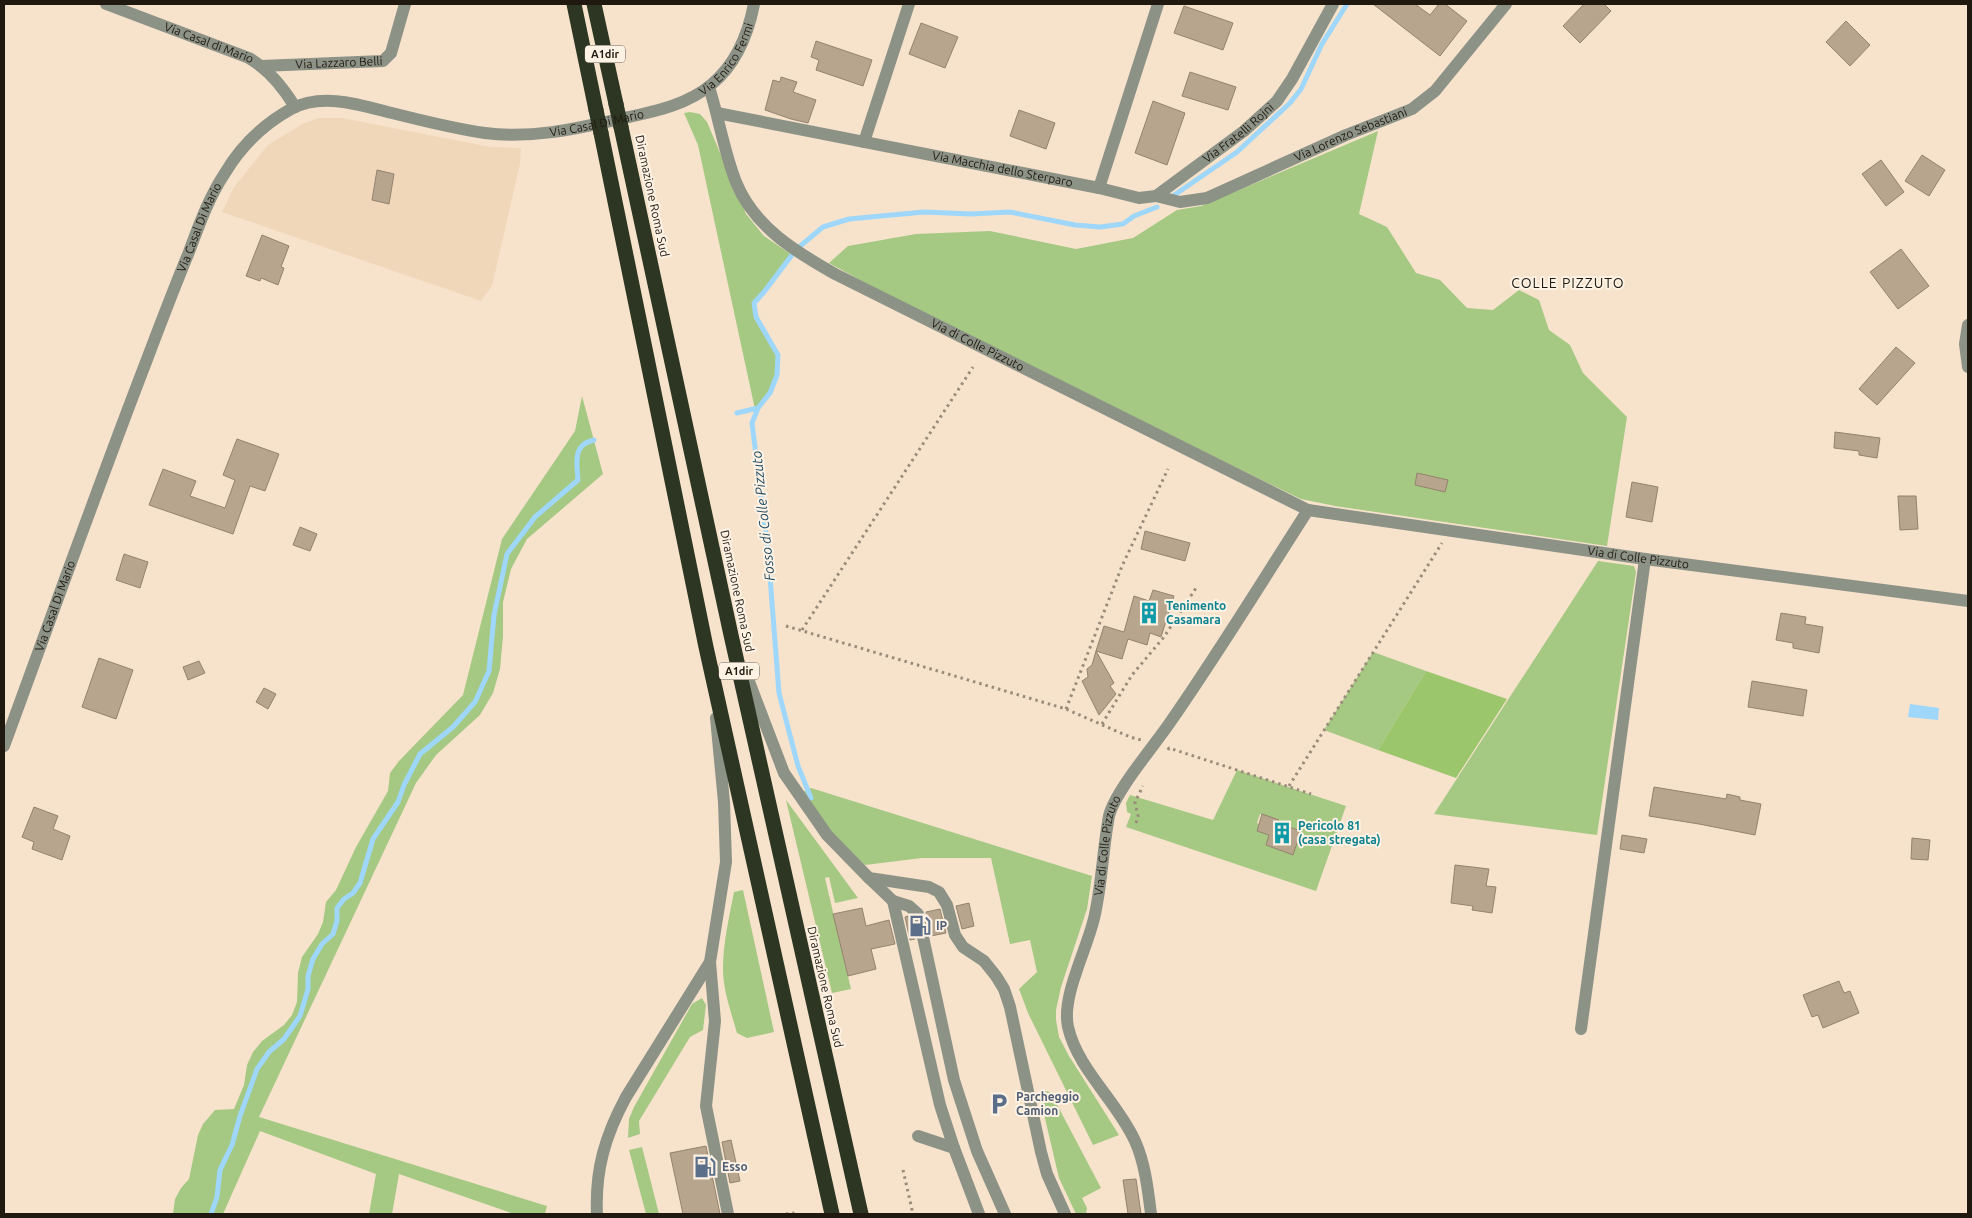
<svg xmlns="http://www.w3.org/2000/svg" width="1972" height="1218" viewBox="0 0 1972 1218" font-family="Ubuntu,sans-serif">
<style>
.built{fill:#f0d7ba}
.green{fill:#a5c883;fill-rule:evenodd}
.forest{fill:#9bc66c}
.water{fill:#9fd7fb}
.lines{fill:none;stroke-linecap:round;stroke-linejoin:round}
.stream{stroke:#9fd7fb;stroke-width:5}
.building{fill:#b7a58e;stroke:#94836d}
.path{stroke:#998b7a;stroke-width:3;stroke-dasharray:2.5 4;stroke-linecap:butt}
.minor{stroke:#8d9287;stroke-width:12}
.highway{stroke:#2c3622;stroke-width:15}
.highway-bridge{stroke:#2c3622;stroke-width:15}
.labels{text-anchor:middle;stroke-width:4;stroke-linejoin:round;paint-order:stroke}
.shield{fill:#fef2e4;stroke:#635a50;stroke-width:1}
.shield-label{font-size:11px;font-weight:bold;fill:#201910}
.street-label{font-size:12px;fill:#201910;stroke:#fef2e4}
.culture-label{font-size:12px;font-weight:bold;fill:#0d838f;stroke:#fef2e4;text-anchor:start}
.service-label{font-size:12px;font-weight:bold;fill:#4e5e75;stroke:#fef2e4;text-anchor:start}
.neighbourhood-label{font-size:14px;letter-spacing:1px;fill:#201910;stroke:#fef2e4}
.water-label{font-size:14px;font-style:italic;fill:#224d65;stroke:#fef2e4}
</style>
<rect width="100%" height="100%" fill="#f7e3cc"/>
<path class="built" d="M319,118H342L491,147L521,148L520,164L492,286L481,301L222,212L234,187L268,145L304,123Z"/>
<g class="green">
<path d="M690,112L700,114L707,122L746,214L764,236L792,255L764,292L754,303C761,341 790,347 771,391C767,400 760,406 756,414L698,145L684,113Z"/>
<path d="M1378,131L1359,214L1387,227L1416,273L1440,280L1467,308L1493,310L1519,290L1539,300L1549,330L1570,345L1583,373L1627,417L1607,546L1335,506L1301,499L931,319L829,263L848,246L916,234L990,231L1076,249L1133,238L1177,210L1201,206Z"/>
<path d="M582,396L603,474L527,539L511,569L503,602V636L500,669L493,693L480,715L436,755L416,783L259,1117L547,1206L545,1214H514L399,1174L392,1214H369L376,1174L260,1131L223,1214H173L175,1199L181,1188L189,1179L198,1135L203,1124L215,1110L234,1109L244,1085L247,1065L253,1052L262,1041L284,1025L292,1015L297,1002L298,973L302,957L318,934L323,922L326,902L336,890L356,847L388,791L390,773L399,761L463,695L502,539L575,431Z"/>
<path d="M1598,561L1634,566L1636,572L1597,835L1434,814Z"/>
<path d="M1373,652L1426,671L1378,750L1324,730Z"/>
<path d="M1237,770L1346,806L1316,891L1126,827L1131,814L1127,812L1126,803L1130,795L1213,820ZM1260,814L1278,820L1277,823L1301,831L1293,854L1266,845L1269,835L1257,831L1259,824L1257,823Z"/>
<path d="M811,788L1092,876L1087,909L1061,987L1056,1010V1020L1059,1037L1069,1056L1119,1135L1093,1145L1028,1013L1019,989L1037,972L1030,940L1010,944L991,858H922L865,865L835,839L801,793Z"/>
<path d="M786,800L858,898L835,903L829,877L825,878L851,989L832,993Z"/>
<path d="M743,890L774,1032L747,1038L737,1033C731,1012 723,990 723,969C723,943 729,918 734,892Z"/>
<path d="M702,998L706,1005L703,1030L690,1037L639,1121L640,1134L628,1138L629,1119L634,1107L692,1004Z"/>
<path d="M1045,1091L1050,1092L1052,1095L1101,1188L1082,1198L1087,1208L1086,1214H1076L1059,1178L1040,1097L1041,1093Z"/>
<path d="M642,1147L657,1206L659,1214H646L629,1150Z"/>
</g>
<path class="forest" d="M1426,671L1507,699L1456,778L1378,750Z"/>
<path class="water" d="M1910,704L1939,708L1938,720L1908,717Z"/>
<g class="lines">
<g class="stream">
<path d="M1170,198L1237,152L1290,103L1301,89L1322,44L1347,4"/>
<path d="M799,247L823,227L849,219L924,212L971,214L1010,212L1075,225L1100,227L1123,224L1134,216L1157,207"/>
<path d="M792,255L764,292L754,303L756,317L778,355L777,375L770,393L758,408L752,423L768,551L779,693L798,766L811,798"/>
<path d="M737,413L758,408"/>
<path d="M211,1214L217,1197L220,1170L232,1145L240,1116L257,1069L269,1052L284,1039L300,1016L308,989V976L313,959L322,944L333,934L337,921V908L344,899L353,893L360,883L373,839L398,802L404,785L420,754L453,727L475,702L489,671L494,615L507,554L535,517L578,480C577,463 572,445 594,440"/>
</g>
</g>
<g class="building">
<path d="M1373,4H1415L1430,15L1439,4H1445L1467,21L1440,56Z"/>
<path d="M1584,4H1604L1611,11L1580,43L1563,26Z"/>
<path d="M1184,6L1233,23L1223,50L1174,33Z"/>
<path d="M1846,21L1870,45L1850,66L1826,42Z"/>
<path d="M921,23L958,37L945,68L909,54Z"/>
<path d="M816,41L872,60L863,86L816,70L819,60L811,57Z"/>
<path d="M1190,72L1236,87L1228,110L1182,96Z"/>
<path d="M781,77L797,82L793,92L816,100L808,123L791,119L765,110L773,80L780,82Z"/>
<path d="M1153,101L1185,113L1167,165L1135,153Z"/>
<path d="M1019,110L1055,123L1046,149L1010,136Z"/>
<path d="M1922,155L1945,170L1929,196L1905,181Z"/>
<path d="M1881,160L1904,192L1886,206L1862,174Z"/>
<path d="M377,170L394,174L389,204L372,200Z"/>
<path d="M262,235L289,246L281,267L284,268L278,285L261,278L260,281L246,276Z"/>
<path d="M1901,249L1929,286L1898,309L1870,272Z"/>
<path d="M1896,347L1915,363L1877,405L1859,389Z"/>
<path d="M1835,432L1880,438L1877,458L1859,455V451L1834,448Z"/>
<path d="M237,439L279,454L265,491L250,486L233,534L149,505L163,469L196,481L190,496L225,508L235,480L223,475Z"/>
<path d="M1417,473L1448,480L1445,492L1415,485Z"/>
<path d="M1632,482L1658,487L1652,522L1626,517Z"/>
<path d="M1898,496H1916L1918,529L1900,530Z"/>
<path d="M300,527L317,534L310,551L293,545Z"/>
<path d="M1145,531L1190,543L1185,561L1141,549Z"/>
<path d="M124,554L148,562L140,588L116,580Z"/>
<path d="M1153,590L1174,596L1161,637L1150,633L1147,645L1128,639L1122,659L1096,651L1104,626L1124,632L1134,596L1149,601Z"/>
<path d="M1781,613L1806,617L1805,624L1823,627L1819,653L1793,648V643L1776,640Z"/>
<path d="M1096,651L1114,683L1110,686L1116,694L1099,715L1082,681L1088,677L1087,669L1092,665Z"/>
<path d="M99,658L133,670L116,719L82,707Z"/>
<path d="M199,661L205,673L188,680L183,667Z"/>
<path d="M1752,681L1807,690L1803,716L1748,707Z"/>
<path d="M264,688L276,694L268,709L256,702Z"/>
<path d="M1654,787L1726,799L1727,794L1740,797V800L1761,804L1755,835L1699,824L1649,816Z"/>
<path d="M34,807L58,816L53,829L70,836L62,860L32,849L34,842L22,837Z"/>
<path d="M1262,814L1279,820L1277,823L1301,831L1293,855L1266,845L1269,835L1257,831Z"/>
<path d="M1622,835L1647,839L1644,853L1620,849Z"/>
<path d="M1912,838L1930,840L1928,860L1911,859Z"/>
<path d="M1455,865L1489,869L1486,886L1496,887L1492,913L1472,910L1473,906L1451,903Z"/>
<path d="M969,903L974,926L962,929L956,906Z"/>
<path d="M862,908L866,926L889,920L895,944L871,949L876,969L848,976L833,914Z"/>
<path d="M940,909L946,933L931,936L926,912Z"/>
<path d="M908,916L911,918L915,939L910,940L905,917Z"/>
<path d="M1839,981L1844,993L1850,991L1859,1013L1823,1028L1818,1015L1812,1017L1803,995Z"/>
<path d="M731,1140L740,1181L730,1183L722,1142Z"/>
<path d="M706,1146L720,1214H683L670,1153Z"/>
<path d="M1136,1179L1141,1214H1128L1123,1180Z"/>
</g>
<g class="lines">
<g class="path">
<path d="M786,626L1066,709L1130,737L1141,740"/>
<path d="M802,630L973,367"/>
<path d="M1066,709L1122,566L1168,469"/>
<path d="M1102,724L1132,675L1164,637L1196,588"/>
<path d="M1168,750L1169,748L1311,794"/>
<path d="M1289,786L1442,543"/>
<path d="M1136,823L1138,816L1135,802L1143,786"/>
<path d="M903,1170L913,1214"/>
<path d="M786,1214L793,1213L794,1214"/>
</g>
<g class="minor">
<path id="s1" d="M106,4L249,58C269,70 283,87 295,107"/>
<path id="s2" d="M261,66L383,61L391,53L405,4"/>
<path id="s3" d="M709,87C719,118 724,152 736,182C754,227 796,252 835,274L1308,510L1645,559L1968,601"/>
<path id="s4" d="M717,113L1099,188L1158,4"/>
<path d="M864,142L909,4"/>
<path id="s5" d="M1099,188L1139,198L1156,196L1244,131L1277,101L1292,79L1333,4"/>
<path id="s6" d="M1156,196L1180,202L1207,198L1346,135L1412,109L1435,91L1506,4"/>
<path d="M1968,325L1965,344L1968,367"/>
<path d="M745,671L784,773L827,835L869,878L929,887L939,892L947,905L955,935L963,947L984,961L996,976L1004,989L1010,1007L1041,1152L1047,1174L1065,1214"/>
<path id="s7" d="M4,746C51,618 97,489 146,362C160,325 174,288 189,252C199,225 209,197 225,173C241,146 264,124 291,109C325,91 366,107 400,115C428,122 456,129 485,133C531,139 575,129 620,119C652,112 686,106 712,84C736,64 748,35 754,4"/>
<path d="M869,878L893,901L909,906L918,914L954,1080L977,1151L1005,1214"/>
<path d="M893,901L940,1105L954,1148L979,1214"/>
<path d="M710,962L715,1021L706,1106L728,1214"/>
<path d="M1581,1029L1645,559"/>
<path d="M918,1136L954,1148"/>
<path d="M597,1214C595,1170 605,1136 626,1097L710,962L726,862L724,802L716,718"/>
<path id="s8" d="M1151,1214C1148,1190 1145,1163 1135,1141C1117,1101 1078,1070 1068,1027C1061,995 1089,946 1095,914C1102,882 1103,848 1109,816C1115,791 1155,745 1171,721C1219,652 1263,580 1308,510"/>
</g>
<g class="highway">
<path d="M574,4L596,110"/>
<path d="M594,4L616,104"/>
<path d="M621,127L731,635L861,1214"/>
<path d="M601,133L706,647L832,1214"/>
</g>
<g class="highway-bridge">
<path d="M616,104L621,127"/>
<path d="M596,110L601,133"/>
</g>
</g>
<defs>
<g id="building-bare" transform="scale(1.725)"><path d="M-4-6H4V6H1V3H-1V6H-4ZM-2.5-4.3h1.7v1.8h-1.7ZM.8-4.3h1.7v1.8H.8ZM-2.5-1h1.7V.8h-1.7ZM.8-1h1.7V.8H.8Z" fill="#0f9aa8" stroke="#fef2e4" stroke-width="2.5" paint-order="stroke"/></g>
<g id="fuel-bare" transform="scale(1.725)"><path d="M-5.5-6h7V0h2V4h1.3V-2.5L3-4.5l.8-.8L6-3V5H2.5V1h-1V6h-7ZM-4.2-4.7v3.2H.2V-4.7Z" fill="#5c6f8a" stroke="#fef2e4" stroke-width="2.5" paint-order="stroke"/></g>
<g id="parking-bare" transform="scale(1.725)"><path d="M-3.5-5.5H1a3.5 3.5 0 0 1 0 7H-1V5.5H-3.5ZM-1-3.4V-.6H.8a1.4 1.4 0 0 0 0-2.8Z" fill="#5c6f8a" stroke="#fef2e4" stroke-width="2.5" paint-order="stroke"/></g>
</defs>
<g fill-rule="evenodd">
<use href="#building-bare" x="1149" y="613"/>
<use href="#building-bare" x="1282" y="833"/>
<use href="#fuel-bare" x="920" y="926"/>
<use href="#parking-bare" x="999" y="1104"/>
<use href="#fuel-bare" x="705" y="1167"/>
</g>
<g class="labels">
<g class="shield">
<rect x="585" y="45.5" width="40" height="17" rx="4"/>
<rect x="719" y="662.5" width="40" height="17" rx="4"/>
</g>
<g class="shield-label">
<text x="605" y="58">A1dir</text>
<text x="739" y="675">A1dir</text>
</g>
<g class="street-label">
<text dy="4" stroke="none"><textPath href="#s1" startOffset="110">Via Casal di Mario</textPath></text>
<text dy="4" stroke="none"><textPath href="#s7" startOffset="1171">Via Enrico Fermi</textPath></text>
<text dy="4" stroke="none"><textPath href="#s2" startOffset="78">Via Lazzaro Belli</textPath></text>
<text dy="4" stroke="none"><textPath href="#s7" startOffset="1019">Via Casal Di Mario</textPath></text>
<text dy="4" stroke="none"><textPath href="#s5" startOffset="162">Via Fratelli Rojni</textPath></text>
<text dy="4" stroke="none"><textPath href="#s6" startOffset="209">Via Lorenzo Sebastiani</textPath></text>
<text dy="4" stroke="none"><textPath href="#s4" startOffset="291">Via Macchia dello Sterparo</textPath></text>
<text transform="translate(652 196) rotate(78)" y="4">Diramazione Roma Sud</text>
<text dy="4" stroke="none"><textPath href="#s7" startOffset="554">Via Casal Di Mario</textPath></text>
<text dy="4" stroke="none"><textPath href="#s3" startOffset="396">Via di Colle Pizzuto</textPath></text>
<text dy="4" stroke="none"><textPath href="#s3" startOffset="1099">Via di Colle Pizzuto</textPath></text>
<text transform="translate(737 591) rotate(78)" y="4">Diramazione Roma Sud</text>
<text dy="4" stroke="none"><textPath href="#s7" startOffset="149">Via Casal Di Mario</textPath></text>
<text dy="4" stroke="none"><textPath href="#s8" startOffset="395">Via di Colle Pizzuto</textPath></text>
<text transform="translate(825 987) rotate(77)" y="4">Diramazione Roma Sud</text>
</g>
<g class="culture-label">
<text x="1166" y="610">Tenimento<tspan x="1166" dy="14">Casamara</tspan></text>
<text x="1298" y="830">Pericolo 81<tspan x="1298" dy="14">(casa stregata)</tspan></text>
</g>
<g class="service-label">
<text x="936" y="930">IP</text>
<text x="1016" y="1101">Parcheggio<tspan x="1016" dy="14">Camion</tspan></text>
<text x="722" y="1171">Esso</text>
</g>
<g class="neighbourhood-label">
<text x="1568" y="288">COLLE PIZZUTO</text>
</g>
<g class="water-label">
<text transform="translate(763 516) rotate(-96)" y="5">Fosso di Colle Pizzuto</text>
</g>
</g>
<rect width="1972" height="1218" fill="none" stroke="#201910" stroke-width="10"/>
</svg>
